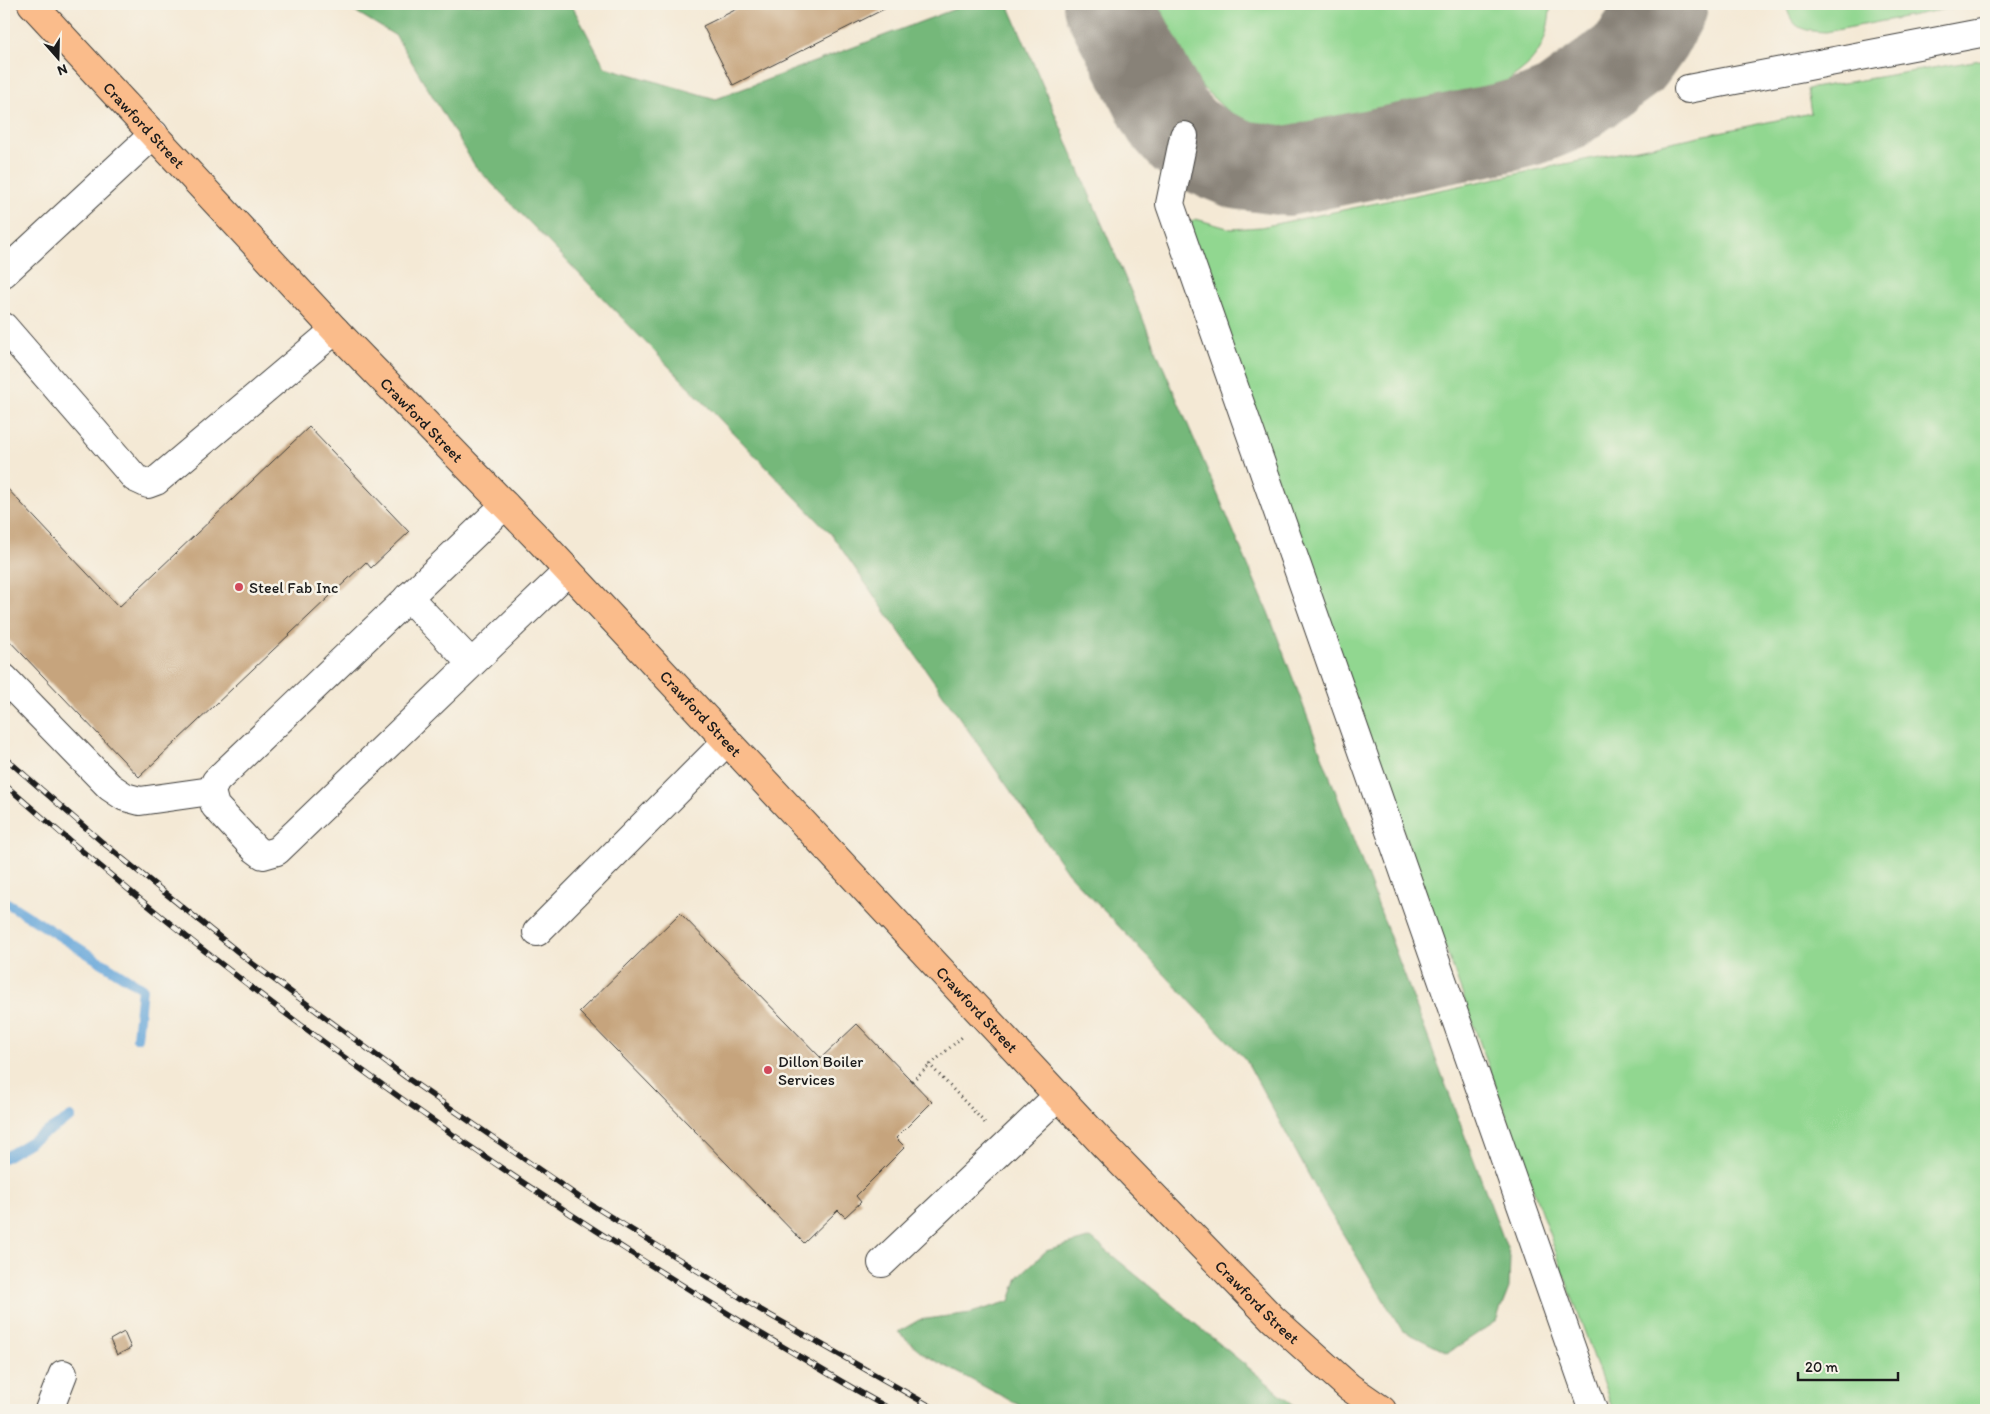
<svg xmlns="http://www.w3.org/2000/svg" width="1990" height="1414" viewBox="0 0 1990 1414" font-family="Itim,sans-serif">
<style>
.green{fill:#91d790;stroke:#567a56}
.forest{fill:#74b87a;stroke:#486a4b}
.lines{fill:none;stroke-linecap:round;stroke-linejoin:round}
.stream{stroke:#67a7da;stroke-width:10}
.taxiway{stroke:#888278;stroke-width:90}
.building{fill:#c6a47d}
.minor-casing{stroke:#3c3b38;stroke-width:30}
.major-casing{stroke:#3c3b38;stroke-width:30}
.path{stroke:#3c3b38;stroke-width:3;stroke-dasharray:1 4;stroke-linecap:butt}
.minor{stroke:#fff;stroke-width:28}
.major{stroke:#fabc8b;stroke-width:28}
.rail-casing{stroke:#1c1c1c;stroke-width:5.5}
.rail{stroke:#f7f3e8;stroke-width:4;stroke-dasharray:11;stroke-linecap:butt}
.poi-dot{fill:#d1495b;stroke:#f7f3e8;stroke-width:2}
.labels{text-anchor:middle;stroke-width:5;stroke-linejoin:round;paint-order:stroke}
.street-label{font-size:16px;fill:#1c1c1c;stroke:#f7f3e8}
.poi-label{font-size:16px;fill:#1c1c1c;stroke:#f7f3e8;text-anchor:start}
</style>
<rect width="100%" height="100%" fill="#f7f3e8"/>
<filter id="ink" filterUnits="userSpaceOnUse"><feTurbulence type="fractalNoise" baseFrequency=".02" numOctaves="2"/><feDisplacementMap in="SourceGraphic" scale="10" xChannelSelector="R" yChannelSelector="G"/><feConvolveMatrix kernelMatrix="1 2 1 2 8 2 1 2 1" color-interpolation-filters="sRGB"/></filter>
<filter id="wash" filterUnits="userSpaceOnUse"><feTurbulence type="fractalNoise" baseFrequency=".0096" numOctaves="4" result="noise"/><feDisplacementMap in="SourceGraphic" scale="20" xChannelSelector="R" yChannelSelector="G"/><feGaussianBlur stdDeviation="1.12" result="paint"/><feColorMatrix in="noise" values="0 0 0 0 0 0 0 0 0 0 0 0 0 0 0 0 0 1.4 0 .05"/><feComposite in="paint" operator="in"/></filter>
<g filter="url(#wash)">
<rect width="100%" height="100%" fill="#f4e9d5"/>
<g class="green">
<path d="M1154,4H1551C1546,47 1540,59 1504,83L1294,128L1246,123L1223,107L1203,88L1180,54Z"/>
<path d="M1786,4H1972L1826,32C1803,31 1791,29 1786,4Z"/>
<path d="M1986,59V1410H1613L1190,242L1188,223L1196,219L1231,229L1261,227L1811,113L1807,89Z"/>
</g>
<g class="forest">
<path d="M343,4H571L605,67L716,99L968,4H1008L1268,612L1510,1256L1509,1288L1496,1321L1448,1353L1402,1330L1324,1203L1246,1060L1068,873L831,534L475,166L396,36Z"/>
<path d="M1091,1238L1300,1410H1028L925,1355L898,1332L919,1320L971,1313L1010,1301L1018,1277L1046,1251Z"/>
</g>
<g class="lines">
<g class="stream">
<path d="M4,901L142,988L137,1038"/>
<path d="M4,1158L71,1117"/>
</g>
<path class="taxiway" d="M1108,4L1167,117L1184,136L1209,152L1241,165L1287,171L1506,127L1535,119L1560,109L1630,58L1647,34L1663,4"/>
</g>
<g id="blocks">
<g class="building">
<path d="M747,4H894L733,85L703,26Z"/>
<path d="M309,427L409,532L371,568L366,562L139,777L4,635V485L119,607Z"/>
<path d="M680,913L821,1058L857,1024L932,1102L896,1138L905,1147L856,1196L861,1202L845,1217L838,1210L804,1243L579,1012Z"/>
<path d="M124,1332L131,1348L117,1355L110,1340Z"/>
</g>
</g>
</g>
<g filter="url(#ink)">
<use href="#blocks" fill-opacity="0" stroke="#3c3b38" stroke-width="1"/>
<g class="lines">
<g class="minor-casing">
<g id="minor">
<path d="M1688,89L1986,32"/>
<path d="M1184,136L1170,204L1593,1410"/>
<path d="M4,273L154,134"/>
<path d="M4,327L135,478L148,484L156,481L335,330"/>
<path d="M505,505L216,781L211,791L215,806L255,849L263,855L277,851L568,571"/>
<path d="M408,597L471,663"/>
<path d="M4,678L110,787L125,797L140,801L211,791"/>
<path d="M537,932L727,741"/>
<path d="M882,1263L1058,1096"/>
<path d="M49,1410L63,1374"/>
</g>
</g>
<g class="major-casing">
<g id="major">
<path id="s1" d="M32,4L335,330L542,543L1105,1146L1273,1319L1349,1387L1382,1410"/>
</g>
</g>
<g class="path">
<path d="M929,1064L985,1123"/>
<path d="M912,1081L962,1037"/>
</g>
<use href="#minor" class="minor"/>
<use href="#major" class="major"/>
<g class="rail-casing">
<g id="rail">
<path d="M4,757L102,842L253,964L407,1078L579,1197L759,1309L937,1410"/>
<path d="M4,784C202,958 416,1117 639,1258C693,1292 747,1326 802,1358C832,1376 862,1394 892,1410"/>
</g>
</g>
<use href="#rail" class="rail"/>
</g>
</g>
<g class="poi-dot">
<circle cx="239" cy="587" r="5"/>
<circle cx="768" cy="1070" r="5"/>
</g>
<g class="labels">
<g class="street-label">
<text dy="6" stroke="none"><textPath href="#s1" startOffset="165">Crawford Street</textPath></text>
<text dy="6" stroke="none"><textPath href="#s1" startOffset="570">Crawford Street</textPath></text>
<text dy="6" stroke="none"><textPath href="#s1" startOffset="975">Crawford Street</textPath></text>
<text dy="6" stroke="none"><textPath href="#s1" startOffset="1380">Crawford Street</textPath></text>
<text dy="6" stroke="none"><textPath href="#s1" startOffset="1785">Crawford Street</textPath></text>
</g>
<g class="poi-label">
<text x="249" y="593">Steel Fab Inc</text>
<text x="778" y="1067">Dillon Boiler<tspan x="778" dy="18">Services</tspan></text>
</g>
</g>
<rect width="1990" height="1414" fill="none" stroke="#f7f3e8" stroke-width="20"/>
<g transform="translate(58 58) rotate(160)" stroke="#f7f3e8" stroke-width="4" paint-order="stroke">
<path d="M0-4L9 19L0 12L-9 19Z" fill="#1c1c1c"/>
<text y="-8" font-size="14" font-weight="bold" text-anchor="middle" fill="#1c1c1c">N</text>
</g>
<path d="M1798 1372v8h100v-8" fill="none" stroke="#1c1c1c" stroke-width="2.5"/>
<text x="1805" y="1372" font-size="15" fill="#1c1c1c" stroke="#f7f3e8" stroke-width="4" paint-order="stroke">20 m</text>
</svg>
